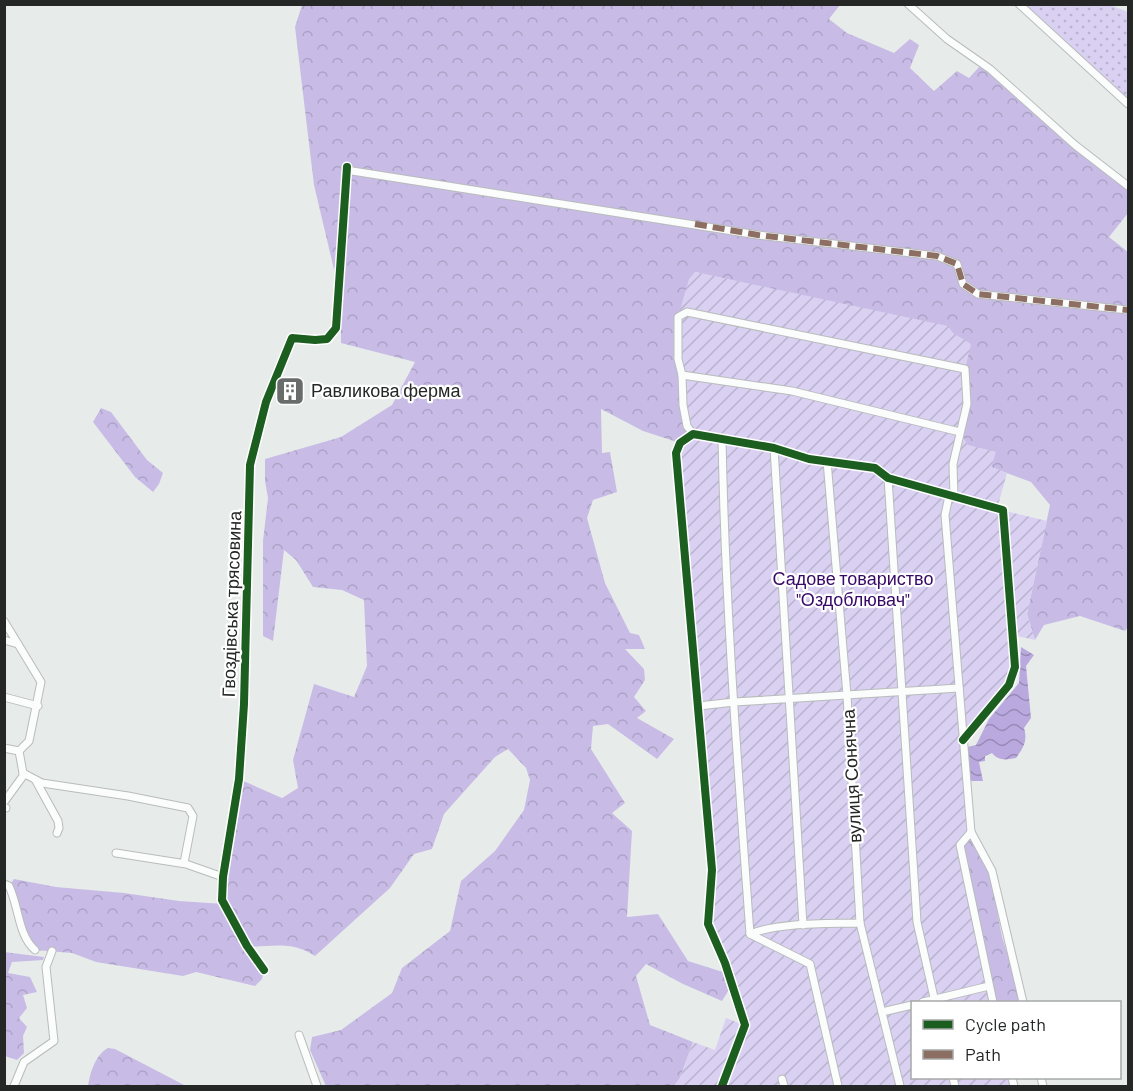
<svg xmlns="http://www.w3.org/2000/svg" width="1133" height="1091" viewBox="0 0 1133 1091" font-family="Barlow,sans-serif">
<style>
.grass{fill:url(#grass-dots)}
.forest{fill:url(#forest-crowns)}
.garden{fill:url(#garden-furrows)}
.water{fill:url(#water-waves)}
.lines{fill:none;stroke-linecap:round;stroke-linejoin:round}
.minor-casing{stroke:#b8bcbb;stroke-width:9}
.minor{stroke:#fbfcfc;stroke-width:7}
.quiet{stroke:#8d6e63;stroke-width:6;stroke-dasharray:12 6;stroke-linecap:butt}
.cycleway-casing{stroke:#fff;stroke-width:11}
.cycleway{stroke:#1b5e20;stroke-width:8}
.labels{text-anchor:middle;stroke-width:4.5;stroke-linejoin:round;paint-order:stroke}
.poi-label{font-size:18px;fill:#242726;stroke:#fff;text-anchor:start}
.park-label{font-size:18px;fill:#370866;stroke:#fff}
.street-label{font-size:18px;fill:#242726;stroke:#fff}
</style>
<defs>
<pattern id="grass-dots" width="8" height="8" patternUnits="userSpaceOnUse" patternTransform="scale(1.5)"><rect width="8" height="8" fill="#d9d0f2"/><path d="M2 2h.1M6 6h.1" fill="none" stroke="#bab3cf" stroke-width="1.8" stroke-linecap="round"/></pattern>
<pattern id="forest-crowns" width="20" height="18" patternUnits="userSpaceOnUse" patternTransform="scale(1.5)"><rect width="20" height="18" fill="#c8bce6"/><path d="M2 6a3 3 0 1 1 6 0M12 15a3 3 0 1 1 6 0" fill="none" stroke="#aca2c5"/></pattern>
<pattern id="garden-furrows" width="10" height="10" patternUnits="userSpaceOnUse" patternTransform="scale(1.5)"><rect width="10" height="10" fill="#d9d0f2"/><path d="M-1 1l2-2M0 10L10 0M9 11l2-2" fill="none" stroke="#bab3cf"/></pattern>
<pattern id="water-waves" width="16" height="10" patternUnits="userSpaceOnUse" patternTransform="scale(1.5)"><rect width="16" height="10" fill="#baa9df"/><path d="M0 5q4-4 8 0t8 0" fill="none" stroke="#978ab5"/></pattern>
</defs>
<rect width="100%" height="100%" fill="#e7ecea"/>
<path class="grass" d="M1019,5H1110L1128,12V104Z"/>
<g class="forest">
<path d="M302,5H840L829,19L847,33L894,53L910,39L919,45L910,68L934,91L957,71L969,78L980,66L990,69L1128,186V213L1109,237L1128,252V627L1125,631L1080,616L1044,625L1035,640L1027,614L1050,505L1031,482L991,467L995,452L967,445L960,432L744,283L695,272L693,434L680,443L643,431L601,409L602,453L610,452L617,492L593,500L587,518L605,583L630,633L639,635L645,649H625L644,669L645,680L634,697L646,711L637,718L674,739L657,759L608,724L593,726L591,749L625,803L612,813L632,831L627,917L658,914L688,961L729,974L732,985L722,1001L683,984L646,964L636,976L650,1025L693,1042L680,1078L674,1086H326L310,1050L312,1037L341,1030L392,993L402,968L450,931L461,881L495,851L524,810L530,780L526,768L508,749L495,757L444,814L432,849L414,854L390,888L315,956C293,941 273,946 248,947L264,970L262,979L255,986L196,972L183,976L96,962L72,953L35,950L26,942L9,886L14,879L56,887L124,893L179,901L224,904L222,900L239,779L282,798L298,788L293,760L314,684L354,697L367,666L364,600L342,590L313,587L296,560L284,550L273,641L263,636V541L268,498L265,481V459L341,437L392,405L415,362L341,343V299L314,185L295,27Z"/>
<path d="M101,408L111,412L147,460L163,473L159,484L153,492L135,477L93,422Z"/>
<path d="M971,832L990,873L1002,937L1023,1002H993L960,845Z"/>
<path d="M4,952L44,957L43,960L12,962L8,973L30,977L37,992L23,995L27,1008L19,1018L27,1027L23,1036L24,1053L17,1060L5,1056Z"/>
<path d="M108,1048L115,1049L186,1086H88C90,1073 95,1055 108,1048Z"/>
</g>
<path class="garden" d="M695,272L948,326L953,333L971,344L965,369L967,404L960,432L968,445L996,452L991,467L1007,473L997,509L1047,521L1027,614L1035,640L1012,635L1015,667L1009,685L963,740L971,832L960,845L993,1002H912V1078H1012L1014,1086H674L680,1078L693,1042L715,1050L726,1018L744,1025L708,924L712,870L676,453L680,443L693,434L683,405L678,317L689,279Z"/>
<path class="water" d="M1021,647L1034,655L1026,666L1031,718L1024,728C1028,741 1023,748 1016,758C1006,760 999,761 992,753L985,756V761L979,762L983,781H971L967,747L976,745L989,719L1019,683Z"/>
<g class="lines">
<g class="minor-casing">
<g id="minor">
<path d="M908,4L947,39L990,69L1075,145L1128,186"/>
<path d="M1019,4L1128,104"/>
<path d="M346,170L758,235L937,256L957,264L963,284L978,294L1128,310"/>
<path d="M682,375L792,391L960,432"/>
<path d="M693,434L687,426L683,405L682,375L678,359V317L687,312L965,369L967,404L953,464L954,497"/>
<path d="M722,438C725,604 738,769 750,934L810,964L838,1086"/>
<path d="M774,448L803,925"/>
<path d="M827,461L847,695L860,923L900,1086"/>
<path d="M888,478L917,922L935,1002"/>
<path d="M949,496L945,515L971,832L960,845L993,1002"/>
<path d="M4,621L18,644"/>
<path d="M4,640L18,644L41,682L29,741L19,751L4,748"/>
<path d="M4,697L38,706"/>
<path d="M699,706L734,702L959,688"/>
<path d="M19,751L23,773L42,783L128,796L188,808L193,816L184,863"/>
<path d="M36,781L58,821L59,828L57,833"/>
<path d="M4,802L23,776V773"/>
<path d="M4,808H6"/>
<path d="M971,832L992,871L1023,1002"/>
<path d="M116,853L186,864L223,877"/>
<path d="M4,884L9,886C19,907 18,935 35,950"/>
<path d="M750,934C779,922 828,924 860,923"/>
<path d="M264,970L247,946L222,900L223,877L239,779L244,704L250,465L266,402L292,338L315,340L327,339L336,328L347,167"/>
<path d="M923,1002L989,986"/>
<path d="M882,1012L912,1005"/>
<path d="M299,1035L317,1086"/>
<path d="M953,1078L955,1086"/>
<path d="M1012,1078L1014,1086"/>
<path d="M1041,1078L1043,1086"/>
<path d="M782,1079L784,1086"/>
<path d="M14,1086L24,1062L54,1041L46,967L52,951"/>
<path d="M722,1086L745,1025L725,963L708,924L712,870L676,453L680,443L693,434L774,448L809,459L875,468L888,478L1003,510L1015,667L1009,685L963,740"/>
</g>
</g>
<use href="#minor" class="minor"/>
<path class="quiet" d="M695,224L758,235L937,256L957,264L963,284L978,294L1128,310"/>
<g class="cycleway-casing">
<g id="cycleway">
<path d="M264,970L247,946L222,900L223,877L239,779L244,704L250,465L266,402L292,338L315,340L327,339L336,328L347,167"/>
<path d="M722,1086L745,1025L725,963L708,924L712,870L676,453L680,443L693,434L774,448L809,459L875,468L888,478L1003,510L1015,667L1009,685L963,740"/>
</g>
</g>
<use href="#cycleway" class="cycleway"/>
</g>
<defs>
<g id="building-square" transform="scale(1.5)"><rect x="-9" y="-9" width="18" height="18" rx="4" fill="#686c6b" stroke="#fff"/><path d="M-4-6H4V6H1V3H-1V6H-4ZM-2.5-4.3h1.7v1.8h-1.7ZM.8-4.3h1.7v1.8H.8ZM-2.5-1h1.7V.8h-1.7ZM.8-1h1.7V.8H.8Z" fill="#fff"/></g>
</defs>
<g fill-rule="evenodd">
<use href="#building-square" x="290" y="391"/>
</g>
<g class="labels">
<g class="poi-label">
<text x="311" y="397">Равликова ферма</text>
</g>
<g class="park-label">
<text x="853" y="585">Садове товариство<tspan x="853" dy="21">"Оздоблювач"</tspan></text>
</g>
<g class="street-label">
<text transform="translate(232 604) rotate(-88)" y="6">Гвоздівська трясовина</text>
<text transform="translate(852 776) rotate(-93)" y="6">вулиця Сонячна</text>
</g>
</g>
<rect width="1133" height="1091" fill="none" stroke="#242726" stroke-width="12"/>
<rect x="911" y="1001" width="210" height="78" fill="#ffffff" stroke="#a7a9a8" stroke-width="1.5"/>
<rect x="923" y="1020" width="30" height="9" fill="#1b5e20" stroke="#a7a9a8" stroke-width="1.5"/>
<text x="965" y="1031" font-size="18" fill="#242726">Cycle path</text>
<rect x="923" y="1050" width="30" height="9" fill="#8d6e63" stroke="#a7a9a8" stroke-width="1.5"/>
<text x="965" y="1061" font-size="18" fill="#242726">Path</text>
</svg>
